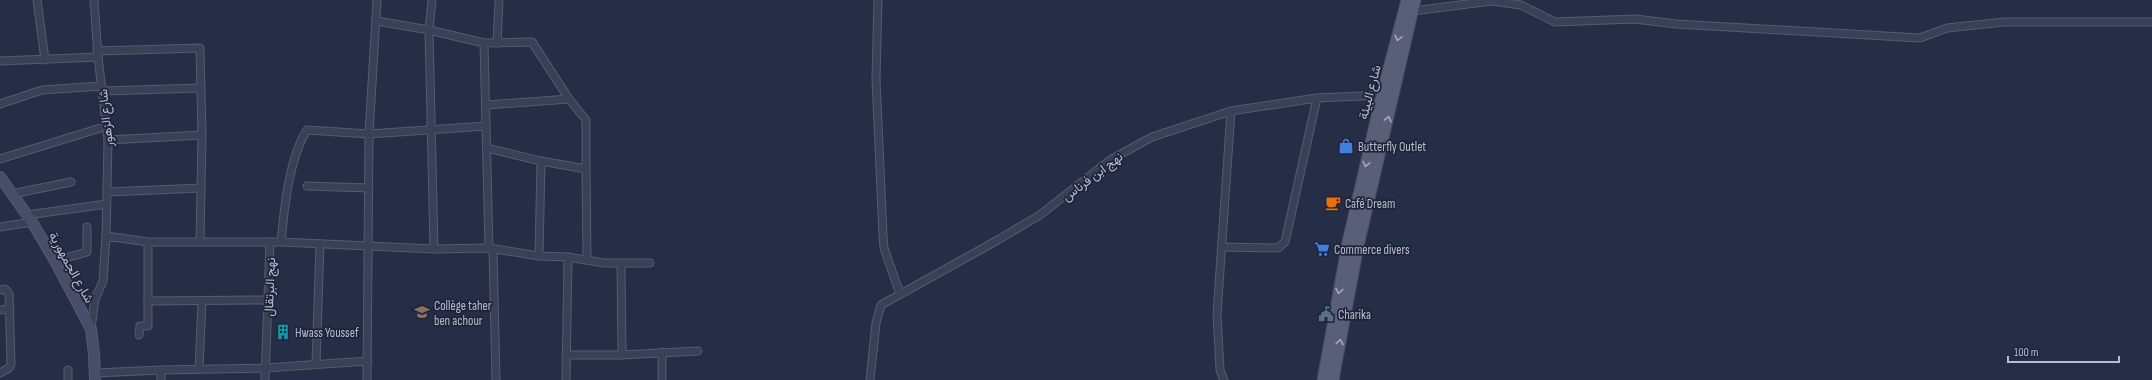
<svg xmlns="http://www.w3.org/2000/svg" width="2152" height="380" viewBox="0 0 2152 380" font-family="'Sofia Sans Condensed',Vazirmatn,sans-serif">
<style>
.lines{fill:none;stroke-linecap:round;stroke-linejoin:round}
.street-casing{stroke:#565b70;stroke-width:9}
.secondary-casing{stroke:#565b70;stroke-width:12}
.primary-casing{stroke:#44495f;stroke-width:13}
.street{stroke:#3a4056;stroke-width:7}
.secondary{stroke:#484e69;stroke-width:10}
.primary{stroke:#585f76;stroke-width:11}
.oneway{stroke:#a5a9bd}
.labels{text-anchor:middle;stroke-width:3.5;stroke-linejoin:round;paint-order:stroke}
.street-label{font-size:13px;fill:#b8bccf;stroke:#1e253b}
.poi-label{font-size:13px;fill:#b8bccf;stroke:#1e253b;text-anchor:start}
</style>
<rect width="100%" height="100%" fill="#252d47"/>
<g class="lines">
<g class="street-casing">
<g id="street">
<path d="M37,0L45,60"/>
<path d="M94,0L98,57L108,140L106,236"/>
<path d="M432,0L429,30L434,249"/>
<path d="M878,0L876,79L883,235L884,248L900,294"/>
<path d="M1413,11L1491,1L1521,5L1555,22L1635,19L1676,24L1920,38L1947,28L2004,22H2152"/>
<path d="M377,21L429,30L484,43L532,42L569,99L586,120V169"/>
<path d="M484,43L489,248"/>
<path d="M497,43L499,0"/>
<path d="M97,51L200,48L202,135L200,241"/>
<path d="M0,61L98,57"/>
<path d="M103,91L200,88"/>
<path d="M0,104L42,90L101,86"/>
<path d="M486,105L569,99"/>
<path d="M108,140L202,135"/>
<path d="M487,148L541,161L586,169L587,259"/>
<path d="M0,159L107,126"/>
<path d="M307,186L369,188"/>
<path d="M108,192L201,188"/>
<path d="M12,194L71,182"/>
<path d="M27,215L107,204"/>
<path d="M0,227L32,222"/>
<path d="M281,242C284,210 289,158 307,130L369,134L486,126"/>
<path d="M1222,247L1278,248L1285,242L1317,98"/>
<path d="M493,250L496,380"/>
<path d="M539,256L541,161"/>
<path d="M568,257L604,263H650"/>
<path d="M55,261L87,252V227"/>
<path d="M621,264L622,355"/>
<path d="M0,290L5,289L9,294L11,364L9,368L0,373"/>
<path d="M76,300L95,299"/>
<path d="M148,301L269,300"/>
<path d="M0,310L10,309"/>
<path d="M91,329L95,299L103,281L106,236L148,242H281L434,249L489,248L539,256L568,257L566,380"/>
<path d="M139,335L140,326H148V242"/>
<path d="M566,355H622L698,351"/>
<path d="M316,364L320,244"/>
<path d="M199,369L202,301"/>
<path d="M68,370V380"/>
<path d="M161,370V380"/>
<path d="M95,373L161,370L266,368L368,361"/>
<path d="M265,380L270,242"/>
<path d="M367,380L369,134L377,0"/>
<path d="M662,380V352"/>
<path d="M870,380L876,323L881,305L996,241L1040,215L1110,160L1152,137L1231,111L1317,98L1384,95"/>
<path d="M1224,380L1220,370L1217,314L1231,111"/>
</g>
</g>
<g class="secondary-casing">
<path id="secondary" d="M0,177L32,222L55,261L91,329L94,354L95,380"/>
</g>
<g class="primary-casing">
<g id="primary">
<path d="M1323,380L1348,242L1382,95L1407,0"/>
<path d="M1333,380L1358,246L1415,0"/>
</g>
</g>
<use href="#street" class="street"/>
<use href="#secondary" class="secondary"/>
<use href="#primary" class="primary"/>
</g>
<defs><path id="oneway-chevron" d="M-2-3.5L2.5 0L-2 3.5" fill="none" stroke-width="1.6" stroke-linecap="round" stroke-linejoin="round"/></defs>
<g class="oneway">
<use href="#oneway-chevron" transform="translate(1398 38) rotate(104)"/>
<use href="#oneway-chevron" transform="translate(1388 119) rotate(-76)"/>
<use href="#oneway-chevron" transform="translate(1366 164) rotate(103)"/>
<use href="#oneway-chevron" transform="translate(1339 291) rotate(101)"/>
<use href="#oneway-chevron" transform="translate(1340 342) rotate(-79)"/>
</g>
<defs>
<g id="shop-bare" transform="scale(1.2)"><path d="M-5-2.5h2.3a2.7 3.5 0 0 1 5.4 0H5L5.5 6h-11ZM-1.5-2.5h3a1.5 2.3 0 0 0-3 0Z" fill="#3f7fe0" stroke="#1e253b" stroke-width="2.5" paint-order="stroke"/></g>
<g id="cafe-bare" transform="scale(1.2)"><path d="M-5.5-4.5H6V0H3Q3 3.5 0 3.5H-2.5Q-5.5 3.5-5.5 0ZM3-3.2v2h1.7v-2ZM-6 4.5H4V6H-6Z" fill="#e8710a" stroke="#1e253b" stroke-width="2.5" paint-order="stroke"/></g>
<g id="supermarket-bare" transform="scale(1.2)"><path d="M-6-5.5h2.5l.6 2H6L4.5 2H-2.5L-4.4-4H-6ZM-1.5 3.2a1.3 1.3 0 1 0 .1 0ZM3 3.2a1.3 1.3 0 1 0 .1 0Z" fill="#3f7fe0" stroke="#1e253b" stroke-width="2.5" paint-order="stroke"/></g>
<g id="school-bare" transform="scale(1.2)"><path d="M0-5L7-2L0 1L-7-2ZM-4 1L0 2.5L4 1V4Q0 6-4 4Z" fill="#8d6e63" stroke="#1e253b" stroke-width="2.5" paint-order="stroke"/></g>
<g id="civic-bare" transform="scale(1.2)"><path d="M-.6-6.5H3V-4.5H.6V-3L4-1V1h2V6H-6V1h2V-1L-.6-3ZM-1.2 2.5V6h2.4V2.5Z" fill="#5c6f8a" stroke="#1e253b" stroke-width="2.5" paint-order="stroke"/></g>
<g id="building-bare" transform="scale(1.2)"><path d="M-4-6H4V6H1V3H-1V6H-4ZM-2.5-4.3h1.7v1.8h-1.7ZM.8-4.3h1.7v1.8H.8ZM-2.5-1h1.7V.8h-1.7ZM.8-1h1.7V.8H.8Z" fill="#0f9aa8" stroke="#1e253b" stroke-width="2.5" paint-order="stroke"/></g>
</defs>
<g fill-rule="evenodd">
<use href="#shop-bare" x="1346" y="146"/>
<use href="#cafe-bare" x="1333" y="203"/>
<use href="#supermarket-bare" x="1322" y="249"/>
<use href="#school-bare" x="422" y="312"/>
<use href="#civic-bare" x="1326" y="314"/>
<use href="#building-bare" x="283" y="332"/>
</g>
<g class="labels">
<g class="street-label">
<text transform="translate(1369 92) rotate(-75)" y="5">شارع البيئة</text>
<text transform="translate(105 118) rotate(-96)" y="5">شارع الزهور</text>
<text transform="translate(1092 176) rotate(-37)" y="5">نهج ابن فرناس</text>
<text transform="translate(72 267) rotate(61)" y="5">شارع الجمهورية</text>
<text transform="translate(269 287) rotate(-88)" y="5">نهج البرتقال</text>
</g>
<g class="poi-label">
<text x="1358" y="151">Butterfly Outlet</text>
<text x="1345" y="208">Café Dream</text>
<text x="1334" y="254">Commerce divers</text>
<text x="434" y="310">Collège taher<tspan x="434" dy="15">ben achour</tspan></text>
<text x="1338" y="319">Charika</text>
<text x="295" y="337">Hwass Youssef</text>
</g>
</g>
<path d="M2008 356v6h111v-6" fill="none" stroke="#b8bccf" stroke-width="2"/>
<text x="2014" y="356" font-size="12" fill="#b8bccf" stroke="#1e253b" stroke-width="3" paint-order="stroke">100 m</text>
</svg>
